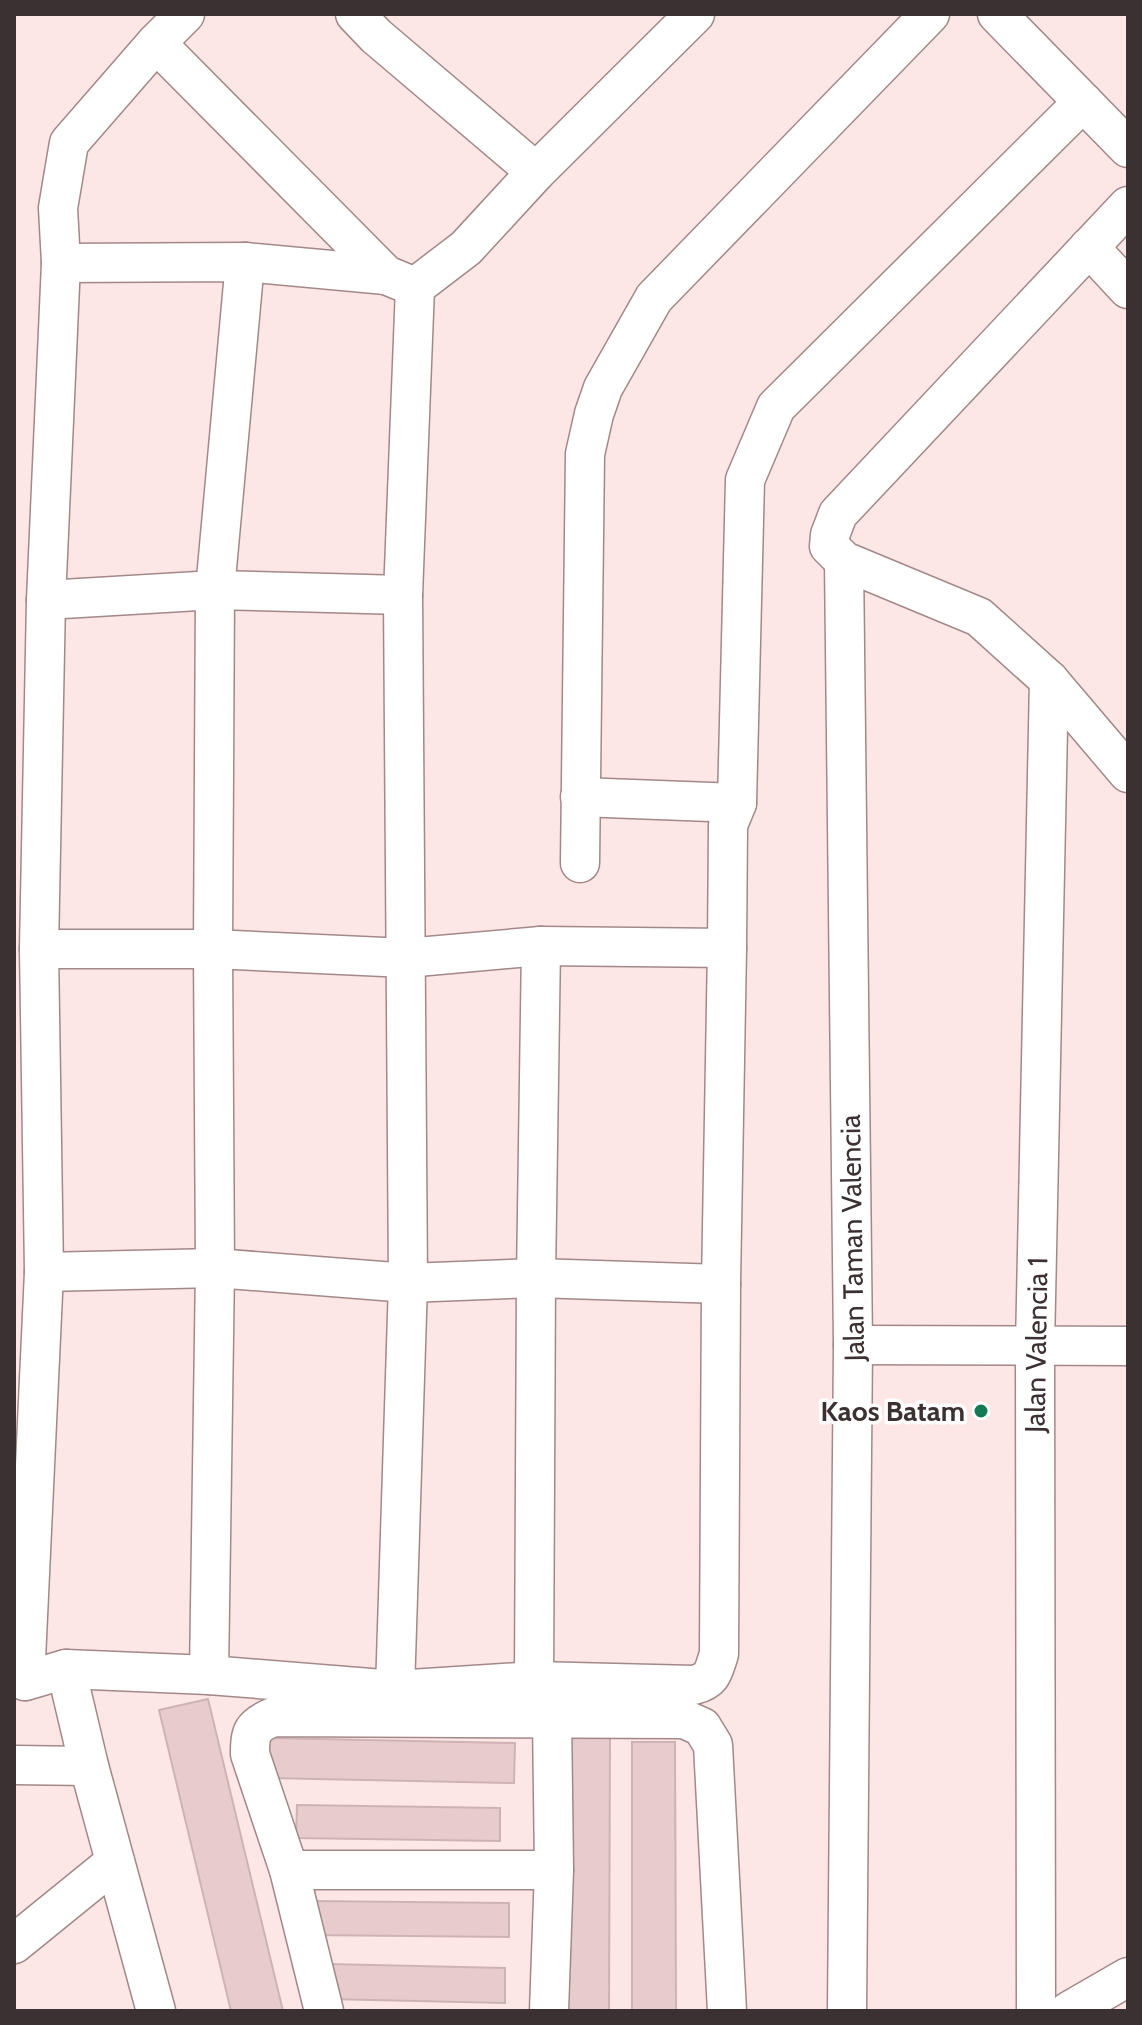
<svg xmlns="http://www.w3.org/2000/svg" width="1142" height="2025" viewBox="0 0 1142 2025" font-family="Cabin,sans-serif">
<style>
.building{fill:#e8cccd;stroke:#cfb3b4;stroke-width:2}
.lines{fill:none;stroke-linecap:round;stroke-linejoin:round}
.minor-casing{stroke:#a38889;stroke-width:41}
.minor{stroke:#fff;stroke-width:38}
.poi-dot{fill:#137a54;stroke:#fff;stroke-width:3}
.labels{text-anchor:middle;stroke-width:7;stroke-linejoin:round;paint-order:stroke}
.street-label{font-size:28px;fill:#3c3132;stroke:#fff}
.poi-label{font-size:28px;font-weight:bold;fill:#3c3132;stroke:#fff;text-anchor:end}
</style>
<rect width="100%" height="100%" fill="#fde6e6"/>
<g class="building">
<path d="M208,1699L283,2011H231L159,1710Z"/>
<path d="M567,1736H610L609,2011H566Z"/>
<path d="M269,1738L515,1743L514,1783L268,1778Z"/>
<path d="M632,1742H675L676,2011H632Z"/>
<path d="M297,1805L500,1808V1841L296,1838Z"/>
<path d="M308,1901L509,1903V1937L308,1935Z"/>
<path d="M328,1964L505,1968V2003L327,1999Z"/>
</g>
<g class="lines">
<g class="minor-casing">
<g id="minor">
<path d="M355,14L376,36L536,172"/>
<path d="M997,14L1128,148"/>
<path d="M156,43L386,275L415,287"/>
<path d="M1128,206L838,514L830,535L829,546L844,561L979,617L1049,680L1128,773"/>
<path d="M1089,247L1128,289"/>
<path d="M61,263L245,262L386,275"/>
<path d="M844,561L853,1345L847,2011"/>
<path d="M46,600L215,590L403,595"/>
<path d="M580,797L737,803"/>
<path d="M580,863L585,454L594,414L603,388L654,298L930,14"/>
<path d="M39,949H213L406,958L541,946L727,948L728,825L737,803L745,480L776,407L1083,102"/>
<path d="M44,1272L215,1268L408,1283L536,1278L721,1284"/>
<path d="M853,1345L1128,1346"/>
<path d="M66,1669L89,1766L156,2011"/>
<path d="M209,1675L215,1268L213,949L215,590L245,262"/>
<path d="M14,1676L25,1681L66,1669L209,1675L395,1690L534,1681L694,1685C713,1680 713,1672 719,1654L721,1284L727,948"/>
<path d="M25,1681L44,1272L39,949L46,600L61,263L58,208L69,143L156,43L185,14"/>
<path d="M534,1681L536,1278L541,946"/>
<path d="M395,1690L408,1283L403,595L415,287L466,248L536,172L695,14"/>
<path d="M14,1765L89,1766"/>
<path d="M289,1870H554"/>
<path d="M14,1944L115,1862"/>
<path d="M324,2011L289,1870L250,1754C250,1732 252,1726 273,1717L684,1719L702,1727L713,1745L727,2011"/>
<path d="M549,2011L554,1870L552,1717"/>
<path d="M1036,2011L1035,1347L1049,680"/>
<path d="M1069,2011L1128,1977"/>
</g>
</g>
<use href="#minor" class="minor"/>
</g>
<circle class="poi-dot" cx="981" cy="1411" r="8"/>
<g class="labels">
<g class="street-label">
<text transform="translate(852 1238) rotate(-91)" y="10">Jalan Taman Valencia</text>
<text transform="translate(1036 1345) rotate(-89)" y="10">Jalan Valencia 1</text>
</g>
<g class="poi-label">
<text x="965" y="1421">Kaos Batam</text>
</g>
</g>
<rect width="1142" height="2025" fill="none" stroke="#3c3132" stroke-width="32"/>
</svg>
